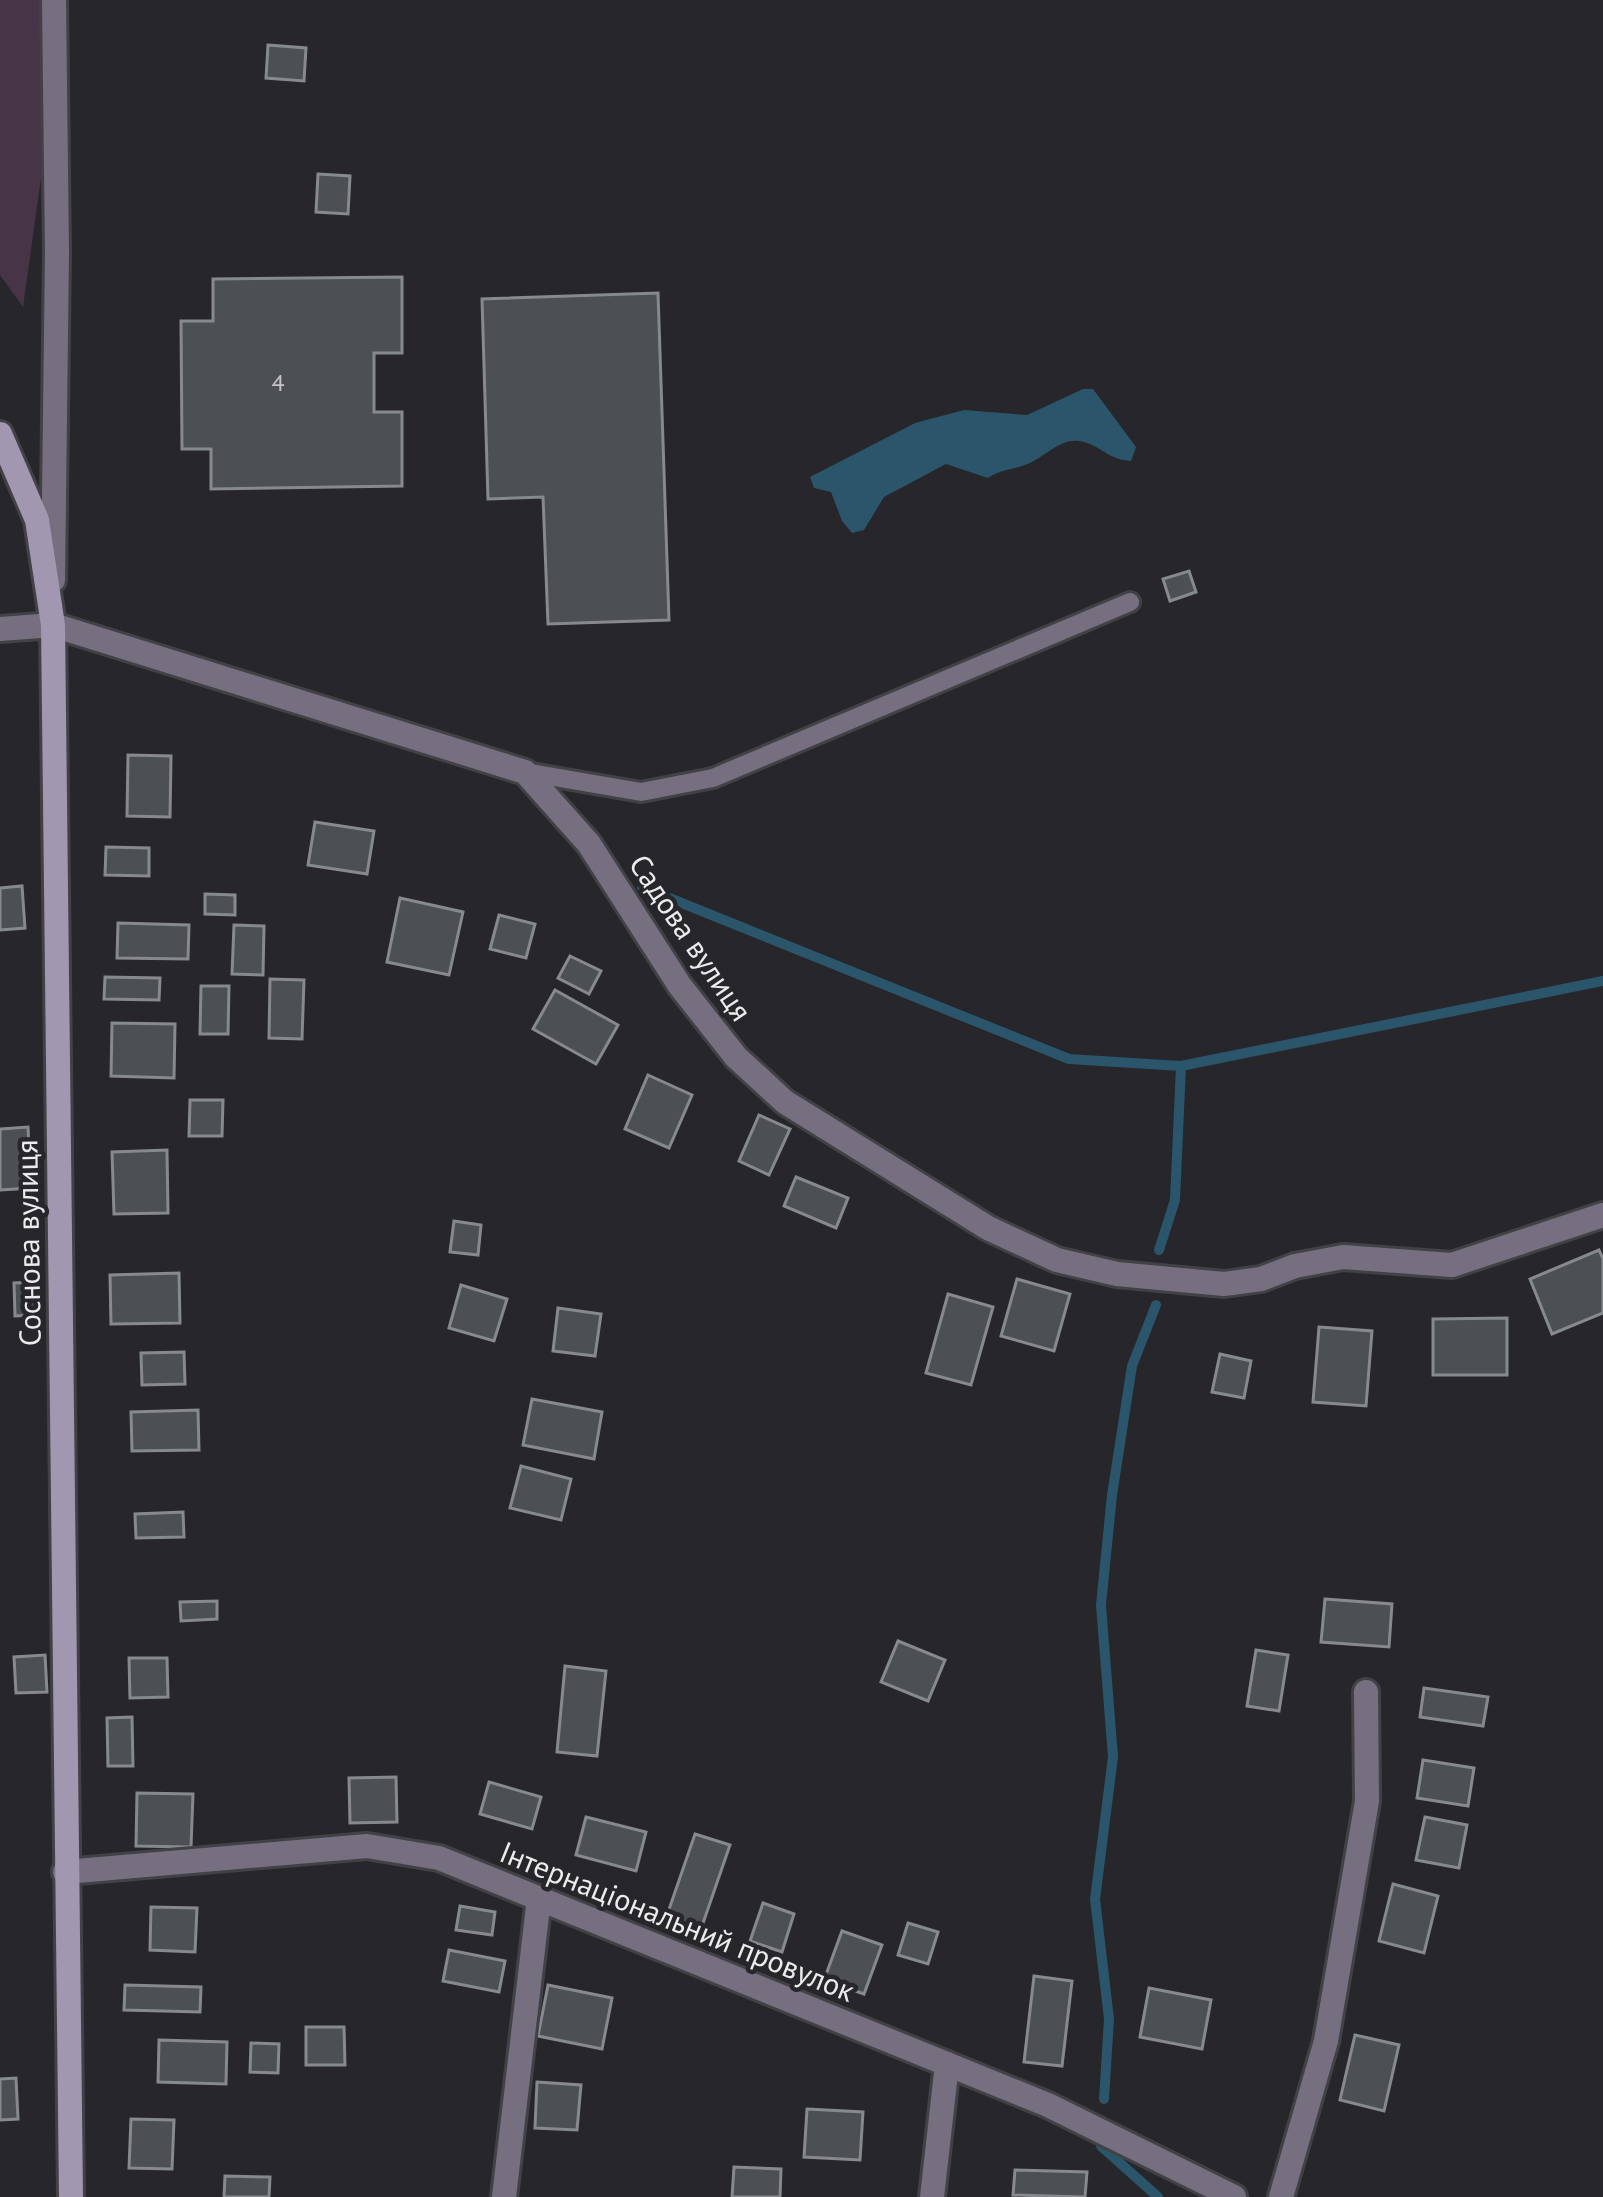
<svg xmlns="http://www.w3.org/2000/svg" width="1603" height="2197" viewBox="0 0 1603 2197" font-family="'PT Sans',sans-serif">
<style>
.green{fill:#473446}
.water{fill:#2b556a}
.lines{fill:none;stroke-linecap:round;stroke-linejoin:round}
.stream{stroke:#2b556a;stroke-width:10}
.building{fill:#4c4f54;stroke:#86898e;stroke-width:3}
.lane-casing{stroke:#424246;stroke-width:24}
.street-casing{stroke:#424246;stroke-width:30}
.secondary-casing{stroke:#424246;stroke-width:30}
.lane{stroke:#756f7f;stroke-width:18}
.street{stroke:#756f7f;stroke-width:24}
.secondary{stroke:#a297b1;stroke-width:24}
.labels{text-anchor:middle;stroke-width:9;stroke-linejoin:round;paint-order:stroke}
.number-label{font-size:24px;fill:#c4c5c8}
.street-label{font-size:30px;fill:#ececef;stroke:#26262b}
</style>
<rect width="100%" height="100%" fill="#26262b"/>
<path class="green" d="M0,0H66L23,307L0,275Z"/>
<path class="water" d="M1083,389H1093L1136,447L1131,461C1108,459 1106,450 1087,443C1062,433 1046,458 1025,465C1011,470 1001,469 988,478L946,464L884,497L864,530L852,533L842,521L831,492L814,488L810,477L915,423L964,410L1027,415Z"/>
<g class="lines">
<g class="stream">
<path d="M642,887L1069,1059L1181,1066L1603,981"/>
<path d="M1159,1250L1175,1200L1181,1066"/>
<path d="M1104,2099L1109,2019L1095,1899L1113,1757L1101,1605L1112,1495L1132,1366L1156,1305"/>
<path d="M1101,2146L1158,2197"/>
</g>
</g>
<g class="building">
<path d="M268,45L306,48L304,81L266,78Z"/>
<path d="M318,174L350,176L348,214L316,212Z"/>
<path d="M402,277V353H374V412H402V486L211,489V449H182L181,321H213V279Z"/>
<path d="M658,293L669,620L548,624L543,497L488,499L482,299Z"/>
<path d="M1189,571L1196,592L1170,601L1163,579Z"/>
<path d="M128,755L171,756L170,817L127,816Z"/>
<path d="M315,822L374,831L367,874L308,865Z"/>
<path d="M106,847L149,848V876L105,875Z"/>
<path d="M22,886L25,928L0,930V888Z"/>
<path d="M205,894L235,895V915L205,914Z"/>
<path d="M400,898L463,912L449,975L387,962Z"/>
<path d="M499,915L535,924L526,958L490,949Z"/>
<path d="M118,923L189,925L188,959L117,958Z"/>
<path d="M234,925L264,926L263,975L232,974Z"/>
<path d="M570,956L601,971L589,994L558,978Z"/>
<path d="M105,977L160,978L159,1000L104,999Z"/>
<path d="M270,979L304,980L302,1039L269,1038Z"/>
<path d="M201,986H229L228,1034H200Z"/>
<path d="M555,990L618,1025L596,1064L533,1029Z"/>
<path d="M112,1023L175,1024L174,1078L111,1076Z"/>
<path d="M648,1075L692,1095L669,1148L625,1129Z"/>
<path d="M190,1100H223L222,1136H189Z"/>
<path d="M759,1115L790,1129L769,1175L739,1161Z"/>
<path d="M28,1127L31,1188L0,1190V1129Z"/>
<path d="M167,1150L168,1213L114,1214L112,1152Z"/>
<path d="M796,1177L848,1198L836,1228L784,1206Z"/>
<path d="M454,1221L481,1225L478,1255L450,1252Z"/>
<path d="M1599,1250L1603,1259V1313L1552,1334L1530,1279Z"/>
<path d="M179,1273L180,1323L111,1324L110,1275Z"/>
<path d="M1017,1279L1070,1294L1054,1351L1001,1336Z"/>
<path d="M36,1282L38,1315L15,1316L14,1283Z"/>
<path d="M461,1285L507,1299L494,1341L449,1328Z"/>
<path d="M948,1294L993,1307L971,1385L926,1373Z"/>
<path d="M558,1308L601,1314L595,1356L553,1351Z"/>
<path d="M1507,1318V1375H1433V1319Z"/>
<path d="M1319,1327L1372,1331L1366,1406L1313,1402Z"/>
<path d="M184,1352L185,1384L142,1385L141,1353Z"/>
<path d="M1220,1354L1251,1361L1244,1398L1212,1392Z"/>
<path d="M532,1399L602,1412L594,1459L523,1445Z"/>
<path d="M198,1410L199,1450L132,1451L131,1412Z"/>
<path d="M521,1466L571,1479L561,1520L510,1508Z"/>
<path d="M183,1512L184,1537L136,1538L135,1514Z"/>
<path d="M1325,1599L1392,1604L1389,1647L1321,1642Z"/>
<path d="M217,1601V1619L181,1621L180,1602Z"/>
<path d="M898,1641L945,1660L928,1701L881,1682Z"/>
<path d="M1256,1650L1288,1655L1279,1711L1247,1706Z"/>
<path d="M45,1655L47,1692L16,1693L14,1657Z"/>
<path d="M129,1658H167L168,1697L130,1698Z"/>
<path d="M565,1666L606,1671L597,1756L557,1752Z"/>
<path d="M1424,1688L1488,1697L1483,1726L1420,1717Z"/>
<path d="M132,1717L133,1766H108L107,1718Z"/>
<path d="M1423,1760L1474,1768L1468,1806L1417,1798Z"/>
<path d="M396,1777L397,1822L350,1823L349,1778Z"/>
<path d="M489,1782L541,1797L532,1829L480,1814Z"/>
<path d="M137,1793L193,1794L191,1847L136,1846Z"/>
<path d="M586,1817L646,1832L636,1871L576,1855Z"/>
<path d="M1425,1817L1467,1825L1459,1868L1416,1860Z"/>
<path d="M695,1834L730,1845L700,1932L665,1921Z"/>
<path d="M1393,1884L1438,1896L1424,1953L1379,1941Z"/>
<path d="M763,1903L794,1914L782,1952L750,1941Z"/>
<path d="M460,1906L495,1912L492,1935L456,1930Z"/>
<path d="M151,1907L197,1908L195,1952L150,1950Z"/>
<path d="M908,1923L938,1932L928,1964L898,1955Z"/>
<path d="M842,1931L882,1945L864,1994L824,1980Z"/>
<path d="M449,1950L505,1961L499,1992L443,1981Z"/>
<path d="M1034,1976L1072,1981L1062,2066L1024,2062Z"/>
<path d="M125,1985L201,1987L200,2012L124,2010Z"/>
<path d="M548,1985L612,1998L602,2049L538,2036Z"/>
<path d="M1149,1988L1211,2000L1202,2049L1140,2037Z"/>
<path d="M306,2027H344L345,2065H306Z"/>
<path d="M1355,2035L1399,2045L1384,2111L1340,2100Z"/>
<path d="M159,2040L227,2042L226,2084L158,2082Z"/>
<path d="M251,2043L279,2044L278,2073L250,2072Z"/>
<path d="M16,2078L18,2119L0,2120V2079Z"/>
<path d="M537,2082L581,2085L577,2130L535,2128Z"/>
<path d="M807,2109L863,2112L860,2160L804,2157Z"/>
<path d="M131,2119L174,2120L172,2169L129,2168Z"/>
<path d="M734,2167L781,2169L780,2197H732Z"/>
<path d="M1015,2170L1087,2172L1085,2197L1013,2195Z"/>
<path d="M225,2176L270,2177L269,2197H224Z"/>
</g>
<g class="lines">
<g class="lane-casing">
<path id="lane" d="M525,772L641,792L713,778L1130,602"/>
</g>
<g class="street-casing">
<g id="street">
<path d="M53,580L57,252L54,0"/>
<path d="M0,629L53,625L525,772L589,844L680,986L736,1057L785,1102L988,1228L1057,1260L1117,1274L1224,1284L1261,1279L1295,1266L1343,1257L1452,1265L1603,1215"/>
<path d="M65,1872L367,1846L439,1858L1048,2105L1234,2197"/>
<path d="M504,2197L539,1898"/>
<path d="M932,2197L947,2064"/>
<path d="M1281,2197L1326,2041L1367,1801L1366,1692"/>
</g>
</g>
<g class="secondary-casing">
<path id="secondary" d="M0,434L37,520L53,625L71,2197"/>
</g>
<use href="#lane" class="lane"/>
<use href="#street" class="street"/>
<use href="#secondary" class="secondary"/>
</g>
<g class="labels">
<g class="number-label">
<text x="278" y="391">4</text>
</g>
<g class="street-label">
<text transform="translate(690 938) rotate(56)" y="10">Садова вулиця</text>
<text transform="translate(29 1243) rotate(-91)" y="10">Соснова вулиця</text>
<text transform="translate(677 1922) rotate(22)" y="10">Інтернаціональний провулок</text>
</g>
</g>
</svg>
